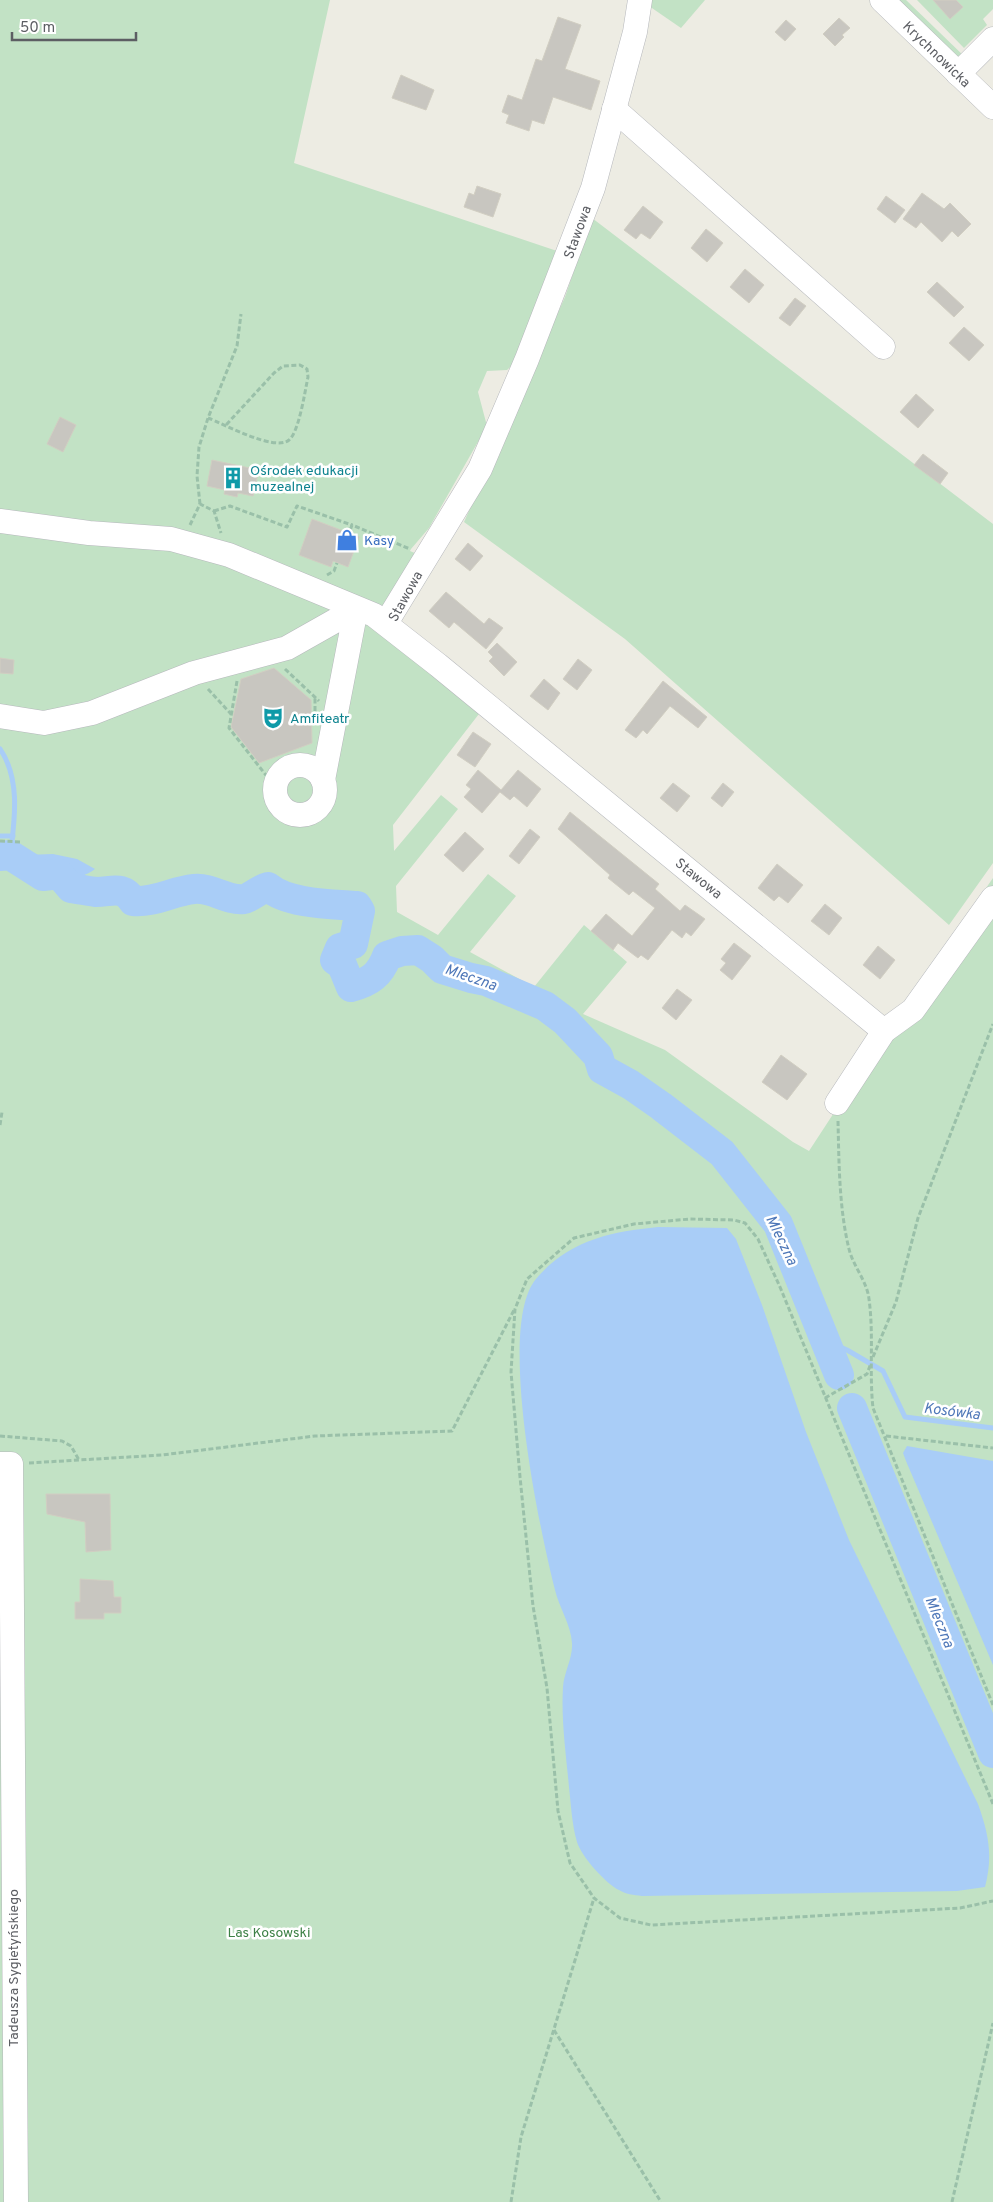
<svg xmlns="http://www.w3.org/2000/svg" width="993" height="2202" viewBox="0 0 993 2202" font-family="Overpass,sans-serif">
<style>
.green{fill:#c2e2c5}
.water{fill:#a9cdf7}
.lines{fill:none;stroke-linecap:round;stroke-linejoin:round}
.stream{stroke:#a9cdf7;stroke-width:5}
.river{stroke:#a9cdf7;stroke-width:30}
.building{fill:#c8c6c0;stroke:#d1cec2}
.minor-casing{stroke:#b6b8bc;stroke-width:25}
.path{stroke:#9ac0a9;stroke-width:3;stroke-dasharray:5 2.5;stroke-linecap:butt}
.minor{stroke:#fff;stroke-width:24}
.labels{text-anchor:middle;stroke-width:5;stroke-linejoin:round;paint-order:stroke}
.street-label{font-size:14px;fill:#5c5e63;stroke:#fff}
.culture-label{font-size:14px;fill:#0d838f;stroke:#fff;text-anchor:start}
.shop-label{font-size:14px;fill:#366cbe;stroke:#fff;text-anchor:start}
.park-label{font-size:14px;fill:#3d8146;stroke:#fff}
.water-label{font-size:15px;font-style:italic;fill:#4e77b8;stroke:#fff}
</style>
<rect width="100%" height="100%" fill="#edece3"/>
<g class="green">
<path d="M0,0H330L294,163L560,252L516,362L507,370L487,371L478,392L487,426L429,528L411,549L410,551L417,554L391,611L482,710L393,825L394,851L441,795L458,809L396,886L397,912L438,935L488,874L516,896L470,952L534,987L584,925L627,962L583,1014L665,1050L793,1142L809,1151L903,1007L993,878V2202H0Z"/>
<path d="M650,0H705L681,28L649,6Z"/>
<path d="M897,0H906L968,60L962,61Z"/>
<path d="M917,0H993V9L983,19L987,25L964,48Z"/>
<path d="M592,218L993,524V863L949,925L625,639L464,522L565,297Z"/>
</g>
<g class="water">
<path d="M4,845H19L25,855L53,854L77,859L95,869C80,882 45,880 26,872C14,868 14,864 0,864V850Z"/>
<path d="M658,1227L727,1228L736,1239L762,1305L806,1432L849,1540L978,1804C989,1835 993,1856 985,1887L957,1891L642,1896C634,1895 625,1894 619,1890C606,1884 581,1856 577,1842C572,1825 571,1805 569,1787C566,1754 561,1720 563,1687C564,1672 573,1658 572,1643C571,1625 559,1607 555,1590C540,1531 496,1326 536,1279C569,1240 610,1232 658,1227Z"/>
<path d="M907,1446L993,1461V1665L906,1461L903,1453Z"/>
</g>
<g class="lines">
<g class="stream">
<path d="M0,749C20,778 15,817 11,850"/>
<path d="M0,836H13"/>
<path d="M825,1340L847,1350L883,1371L905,1417L993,1428"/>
</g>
<g class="river">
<path d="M0,856L10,855L43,876L59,874L71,888C79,889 88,891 96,892C112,892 123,885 133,901C154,903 173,891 194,889C212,887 226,901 244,899C250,898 260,889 268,887C288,904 331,904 357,906L360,911L353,944L340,948L335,960L342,965L351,987C370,982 380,975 387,956L402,951L418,950L432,959L442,969L471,978L486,981L545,1006L565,1021L598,1056L602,1069L631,1085L661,1106L722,1153L778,1224L839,1375"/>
<path d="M852,1408L993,1753"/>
</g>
</g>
<g class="building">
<path d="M933,0H956L963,7L950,19Z"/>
<path d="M558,17L581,25L565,69L600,81L591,110L553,97L544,124L532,120L529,131L506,123L509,115L502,112L508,95L522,100L536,59L542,61Z"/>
<path d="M839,18L850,28L842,35L844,37L835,46L823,34Z"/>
<path d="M786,20L796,29L785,41L775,32Z"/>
<path d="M401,75L434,90L426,110L392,98Z"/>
<path d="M477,186L501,194L493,217L464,207L469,193L474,195Z"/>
<path d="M922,193L944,209L950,203L971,224L958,237L952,231L942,242L921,222L916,228L903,219Z"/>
<path d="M886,196L905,210L895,223L877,209Z"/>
<path d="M643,206L663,222L650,239L641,233L636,239L624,230Z"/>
<path d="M706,229L723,243L707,262L691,248Z"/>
<path d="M745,269L764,285L749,303L730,287Z"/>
<path d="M937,282L964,307L954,317L927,292Z"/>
<path d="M795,298L806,306L790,326L779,318Z"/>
<path d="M964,327L984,345L969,361L949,343Z"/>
<path d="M916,394L934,410L918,428L900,412Z"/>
<path d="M60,417L76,425L63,452L47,444Z"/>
<path d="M923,454L948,473L940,484L914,465Z"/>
<path d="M212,460L259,470L253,496L238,493L237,497L224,494L225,490L207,486Z"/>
<path d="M312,519L359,537L348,567L333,561L331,567L299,555Z"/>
<path d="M468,543L483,556L470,571L455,559Z"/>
<path d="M446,592L484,624L489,618L503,628L486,649L454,622L449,628L429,611Z"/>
<path d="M497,643L517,662L504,676L489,661L493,657L488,652Z"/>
<path d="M0,658L14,660L13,674L0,673Z"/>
<path d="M578,659L592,670L577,690L563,679Z"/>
<path d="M274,668L311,700L312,743L259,763L231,727L241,679Z"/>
<path d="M544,679L560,693L548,710L530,696Z"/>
<path d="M663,681L707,717L698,728L670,706L647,734L643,730L636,738L625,730Z"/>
<path d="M473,732L491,744L475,767L457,755Z"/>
<path d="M478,770L501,790L518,770L541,789L527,807L514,796L510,800L500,792L482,813L464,797L471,789L466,785Z"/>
<path d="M673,783L690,796L677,812L660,798Z"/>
<path d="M723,783L734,792L722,807L711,798Z"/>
<path d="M570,812L659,884L655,889L680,911L685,905L705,919L691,936L686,932L682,938L672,930L648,960L641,955L638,958L618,943L613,950L591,931L606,914L632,936L655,908L633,891L629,895L608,878L610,875L558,829Z"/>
<path d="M530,829L540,837L519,864L509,856Z"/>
<path d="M465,832L484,849L463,872L444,855Z"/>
<path d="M777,864L803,885L788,903L779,896L774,901L758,888Z"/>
<path d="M825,904L842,918L829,935L811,921Z"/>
<path d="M734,943L751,956L732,980L720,970L726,963L721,959Z"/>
<path d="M878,946L895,960L880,979L863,965Z"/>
<path d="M677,989L692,1000L676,1020L662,1008Z"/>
<path d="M781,1055L807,1074L787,1100L762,1082Z"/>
<path d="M46,1494H110L111,1550L86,1552L85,1522L47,1514Z"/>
<path d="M80,1579L113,1581L114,1597H121V1613H104V1619H75V1602H80Z"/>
</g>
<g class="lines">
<g class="minor-casing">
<g id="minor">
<path d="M882,0L993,107"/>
<path d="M958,74L993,39"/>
<path d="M614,109L883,347"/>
<path d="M0,521L89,533L171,539L229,555L374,615L438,665L884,1031"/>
<path d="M386,623L480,469L527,359L593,188L635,32L640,0"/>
<path d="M0,716L44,723L92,713L194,673L287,648L356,609L323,780"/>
<circle cx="300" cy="790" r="25"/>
<path d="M837,1103L884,1031L913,1010L993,898"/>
<path d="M0,1464H11L16,2202"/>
</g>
</g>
<g class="path">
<path d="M208,418C224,424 275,452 289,440C299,432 305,391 308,377L307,369L300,365L283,366L274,373L226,425"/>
<path d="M200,504L197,476L199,447L208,418L237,346L241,314"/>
<path d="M214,511L230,506L287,527L297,506L352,525"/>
<path d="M190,525L200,504L214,511L221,533"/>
<path d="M348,536L352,525L410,549"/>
<path d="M327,575L334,571L337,563"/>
<path d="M285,669L319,701"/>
<path d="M237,681L229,728L276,788"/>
<path d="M208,689L231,714"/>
<path d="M315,711V697"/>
<path d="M0,841L21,842"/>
<path d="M838,1121C839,1163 839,1208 849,1249C853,1266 867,1281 869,1299C874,1336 869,1372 873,1408L993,1705"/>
<path d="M0,1125L2,1112"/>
<path d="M873,1357L896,1302L918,1218L993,1024"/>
<path d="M825,1398L867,1374L871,1363"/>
<path d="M0,1436L62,1441L71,1446L79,1460"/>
<path d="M886,1436L993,1448"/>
<path d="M29,1463L162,1455L315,1436L452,1431L514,1310"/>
<path d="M993,1804L780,1287L758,1239L745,1223L734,1220L690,1219L634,1224L574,1238L527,1279L515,1309L511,1372L520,1477L533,1606L547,1688L558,1811L570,1863L594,1898L620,1918L651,1925L960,1908L993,1901"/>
<path d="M554,2030L661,2202"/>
<path d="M511,2202L521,2137L594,1898"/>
<path d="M952,2202L993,2023"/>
</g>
<use href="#minor" class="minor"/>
</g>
<defs>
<g id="building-bare" transform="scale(1.725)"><path d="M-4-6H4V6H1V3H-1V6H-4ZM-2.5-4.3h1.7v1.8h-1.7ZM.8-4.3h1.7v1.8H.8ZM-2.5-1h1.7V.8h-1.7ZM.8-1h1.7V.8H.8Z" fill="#0f9aa8" stroke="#fff" stroke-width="2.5" paint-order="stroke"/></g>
<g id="shop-bare" transform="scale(1.725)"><path d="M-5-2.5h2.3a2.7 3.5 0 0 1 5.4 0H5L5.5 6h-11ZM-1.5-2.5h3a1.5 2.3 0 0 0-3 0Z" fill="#3f7fe0" stroke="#fff" stroke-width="2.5" paint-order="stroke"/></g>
<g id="theatre-bare" transform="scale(1.725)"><path d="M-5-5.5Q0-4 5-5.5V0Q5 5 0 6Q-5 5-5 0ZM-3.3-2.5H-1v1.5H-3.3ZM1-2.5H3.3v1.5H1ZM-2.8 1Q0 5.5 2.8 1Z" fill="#0f9aa8" stroke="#fff" stroke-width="2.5" paint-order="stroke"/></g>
</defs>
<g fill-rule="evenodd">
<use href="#building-bare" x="233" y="478"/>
<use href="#shop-bare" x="347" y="540"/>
<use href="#theatre-bare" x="273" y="718"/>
</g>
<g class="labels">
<g class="street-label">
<text transform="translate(937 54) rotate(44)" y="5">Krychnowicka</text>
<text transform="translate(577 232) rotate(-70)" y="5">Stawowa</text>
<text transform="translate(405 596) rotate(-61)" y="5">Stawowa</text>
<text transform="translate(699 878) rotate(39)" y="5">Stawowa</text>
<text transform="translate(13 1968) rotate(-90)" y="5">Tadeusza Sygietyńskiego</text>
</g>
<g class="culture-label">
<text x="250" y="475">Ośrodek edukacji<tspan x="250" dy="16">muzealnej</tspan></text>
<text x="290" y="723">Amfiteatr</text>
</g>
<g class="shop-label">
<text x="364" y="545">Kasy</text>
</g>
<g class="park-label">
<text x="269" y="1937">Las Kosowski</text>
</g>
<g class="water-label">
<text transform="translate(471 977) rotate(19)" y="5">Mleczna</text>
<text transform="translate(782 1240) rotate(64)" y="5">Mleczna</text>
<text transform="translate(952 1411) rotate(7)" y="5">Kosówka</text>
<text transform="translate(940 1622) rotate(68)" y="5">Mleczna</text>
</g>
</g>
<path d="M12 32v8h124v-8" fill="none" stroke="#5c5e63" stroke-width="2.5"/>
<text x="20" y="32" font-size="15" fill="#5c5e63" stroke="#ffffff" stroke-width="4" paint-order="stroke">50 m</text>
</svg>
